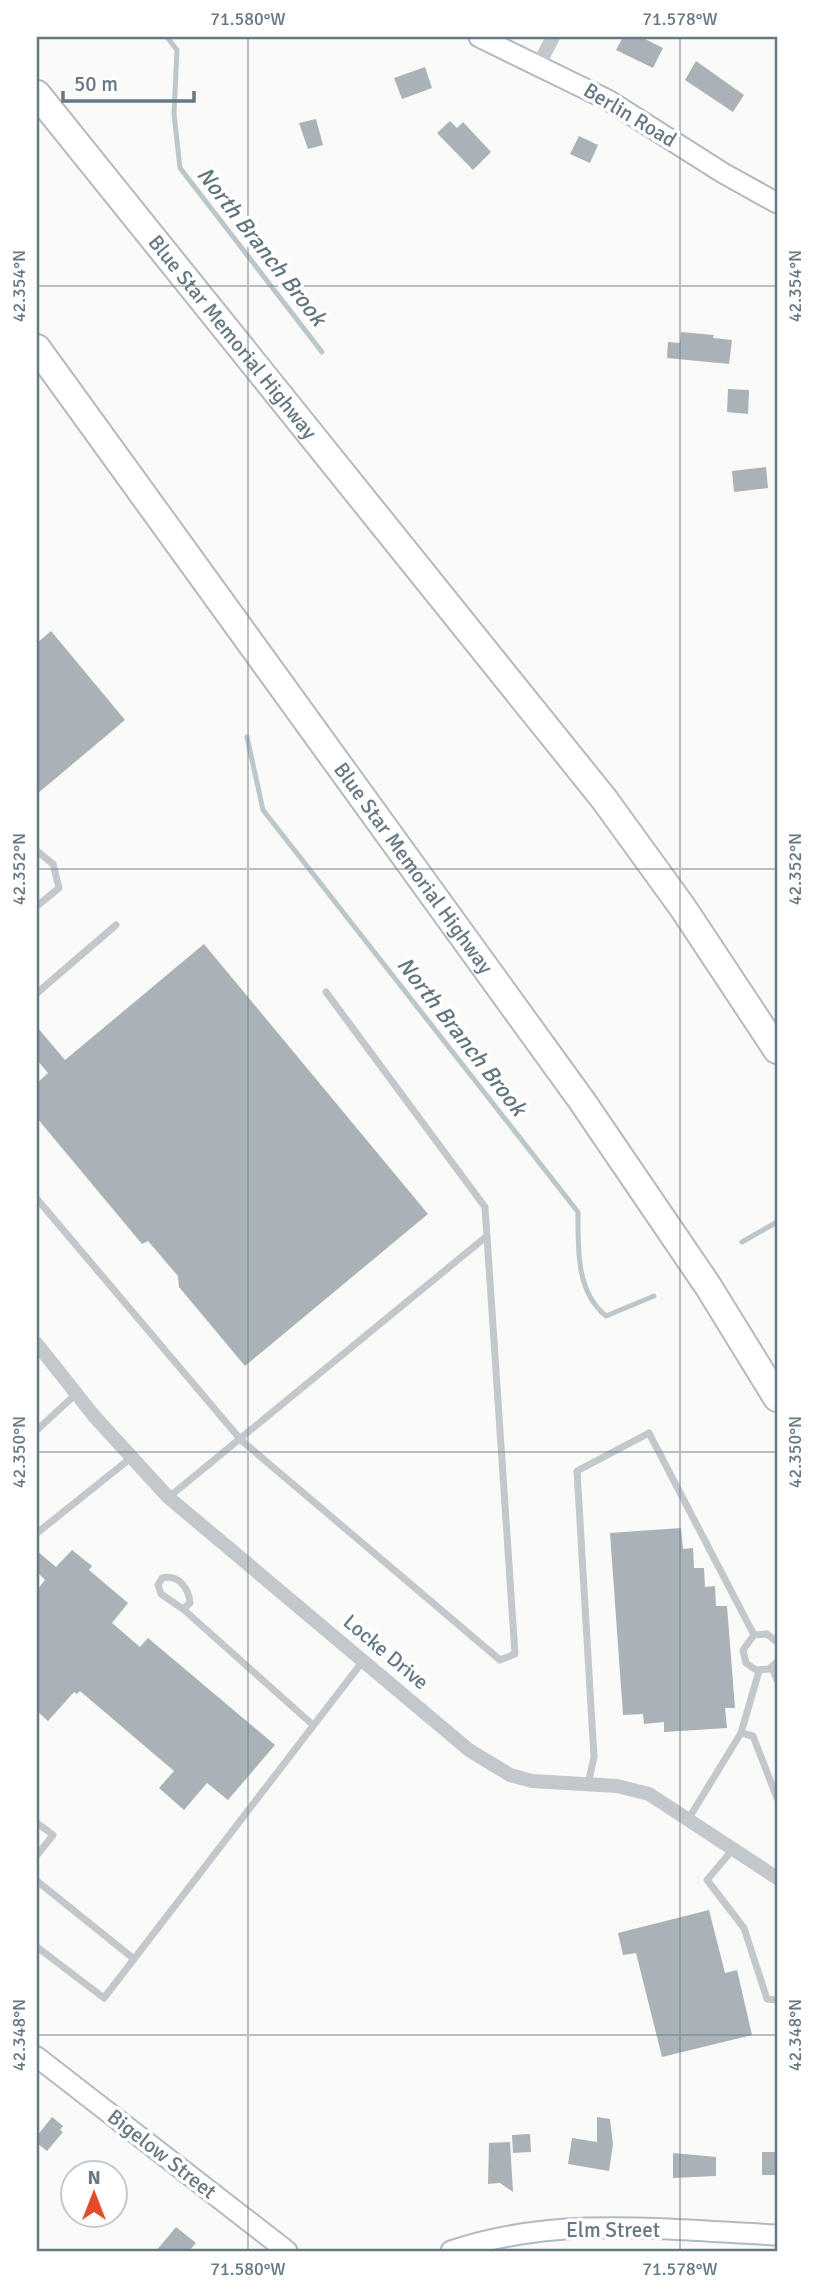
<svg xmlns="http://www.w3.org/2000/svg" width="814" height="2288" viewBox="0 0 814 2288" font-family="Signika,sans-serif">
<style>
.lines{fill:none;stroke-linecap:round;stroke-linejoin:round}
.stream{stroke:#bbc7cb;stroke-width:5}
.building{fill:#a8b2b7}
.secondary-casing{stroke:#b3babf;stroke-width:23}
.highway-casing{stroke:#b4babd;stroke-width:30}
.lane{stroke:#c3c8cc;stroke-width:7}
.street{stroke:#c3c8cc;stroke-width:14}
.secondary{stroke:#fff;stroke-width:19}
.highway{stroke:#fff;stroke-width:26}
.ticks{fill:none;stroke:#657883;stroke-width:2;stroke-opacity:0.45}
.labels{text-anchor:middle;stroke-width:7;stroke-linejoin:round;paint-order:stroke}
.street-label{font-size:21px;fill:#657883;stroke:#fff}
.water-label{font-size:23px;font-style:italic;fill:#60767c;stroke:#fff}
.neatline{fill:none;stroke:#657883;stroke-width:2.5}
.ticks-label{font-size:18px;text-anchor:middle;fill:#657883}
</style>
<rect width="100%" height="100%" fill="#fafaf8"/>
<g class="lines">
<g class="stream">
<path d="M167,37L177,50L174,114L180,168L322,352"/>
<path d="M247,737L263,810L578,1212C578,1249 576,1292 606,1316L654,1296"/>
<path d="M742,1242L777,1222"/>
</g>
</g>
<g class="building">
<path d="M623,37H641L663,48L653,68L616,50Z"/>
<path d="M696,61L744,95L733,112L685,80Z"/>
<path d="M425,67L432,88L402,99L394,78Z"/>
<path d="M316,119L323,145L308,149L299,123Z"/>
<path d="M450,121L457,128L463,122L491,152L473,170L437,133Z"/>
<path d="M579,136L598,145L590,163L570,154Z"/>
<path d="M681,332L714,335L713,338L732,340L729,364L667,358L668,342L680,343Z"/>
<path d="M728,389L749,390L748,414L727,412Z"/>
<path d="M766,467L768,488L734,492L732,471Z"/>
<path d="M51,631L125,720L37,794V643Z"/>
<path d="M204,944L428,1214L245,1366L179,1287L178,1276L148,1241L142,1244L37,1118V1083L48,1073L37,1060V1027L65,1060Z"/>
<path d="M681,1528L683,1549L693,1548L694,1568H704L705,1587L715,1586L716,1606H727L735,1708H725L727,1728L664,1732V1722L644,1724L643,1714L623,1715L610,1533Z"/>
<path d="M72,1550L92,1566L89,1570L128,1603L112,1623L140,1647L148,1638L275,1745L228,1800L207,1783L184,1810L159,1788L174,1771L80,1691L77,1694L74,1692L48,1721L37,1711V1590L45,1580L37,1572V1551L56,1567Z"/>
<path d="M709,1910L725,1973L737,1970L752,2035L662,2057L636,1953L623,1955L618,1933Z"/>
<path d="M52,2117L63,2126L60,2130L63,2132L47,2151L37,2143V2136Z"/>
<path d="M597,2117L610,2119L613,2144L609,2171L568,2164L572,2138L597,2142Z"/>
<path d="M530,2134L531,2152L513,2153L512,2135Z"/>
<path d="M510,2142L513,2192L500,2183L488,2184L489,2143Z"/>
<rect x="762" y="2152" width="15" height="23"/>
<path d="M673,2153L716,2157V2176L673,2178Z"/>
<path d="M176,2227L196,2243L189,2251H156Z"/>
</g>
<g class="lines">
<g class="secondary-casing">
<g id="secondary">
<path d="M479,37L608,100L723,173L777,203"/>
<path d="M37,2057L287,2251"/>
<path d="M451,2251C556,2215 669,2230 777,2235"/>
</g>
</g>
<g class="highway-casing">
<g id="highway">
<path id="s1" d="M37,94L604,799L683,908L777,1050"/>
<path id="s2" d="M37,348L582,1101L708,1286L777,1398"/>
</g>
</g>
<g class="lane">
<path d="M37,851L53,864L59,888L37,906"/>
<path d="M37,993L116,925"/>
<path d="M37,1199L241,1440L500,1660L515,1654L485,1207L326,992"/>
<path d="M37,1430L77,1393"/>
<path d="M169,1497L487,1236"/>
<path d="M37,1533L132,1457"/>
<path d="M183,1609L190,1603C189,1588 178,1574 162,1578L158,1585L161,1594L183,1609L313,1725"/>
<path d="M777,1642L767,1634L754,1635L743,1650L746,1663L756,1670L769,1669L777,1662"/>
<path d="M772,1668L777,1680"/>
<path d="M741,1733L753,1736L777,1798"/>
<path d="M588,1784L594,1757L577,1471L649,1433L754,1635"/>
<path d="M689,1818L741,1733L759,1671"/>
<path d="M37,1823L53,1835L37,1855"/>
<path d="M734,1848L707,1880L744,1928L767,1999L777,2000"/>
<path d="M37,1881L134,1959"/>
<path d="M37,1947L104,1998L363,1661"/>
</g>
<g class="street">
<path d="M538,66L553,37"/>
<path d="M37,1344L94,1416L168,1497L469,1750L510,1775L532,1781L617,1786L649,1794L777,1878"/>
</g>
<use href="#secondary" class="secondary"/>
<use href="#highway" class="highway"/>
</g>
<path class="ticks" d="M248,37V2251M680,37V2251M37,286H777M37,869H777M37,1452H777M37,2035H777"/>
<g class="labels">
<g class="street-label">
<text transform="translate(630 115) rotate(31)" y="7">Berlin Road</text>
<text dy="7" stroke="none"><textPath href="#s1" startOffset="312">Blue Star Memorial Highway</textPath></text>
<text dy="7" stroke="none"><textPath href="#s2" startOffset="642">Blue Star Memorial Highway</textPath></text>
<text transform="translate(386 1652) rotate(40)" y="7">Locke Drive</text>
<text transform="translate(162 2154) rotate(38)" y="7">Bigelow Street</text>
<text x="613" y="2237">Elm Street</text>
</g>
<g class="water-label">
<text transform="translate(262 246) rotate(52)" y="8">North Branch Brook</text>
<text transform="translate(462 1036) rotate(52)" y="8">North Branch Brook</text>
</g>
</g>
<rect width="814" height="2288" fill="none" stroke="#ffffff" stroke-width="77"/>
<g transform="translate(94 2194)"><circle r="33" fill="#ffffff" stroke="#c1c9cd" stroke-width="2"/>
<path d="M0-5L12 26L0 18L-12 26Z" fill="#e44b2e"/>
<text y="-10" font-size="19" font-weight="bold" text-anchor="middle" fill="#657883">N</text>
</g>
<path d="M63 91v10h131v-10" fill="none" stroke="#657883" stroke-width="3.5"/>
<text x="74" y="91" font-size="21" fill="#657883" stroke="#ffffff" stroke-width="5" paint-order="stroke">50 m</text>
<rect x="38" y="38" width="738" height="2212" class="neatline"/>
<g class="ticks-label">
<text x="248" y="25">71.580°W</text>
<text x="680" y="25">71.578°W</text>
<text transform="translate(19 286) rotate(-90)" y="6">42.354°N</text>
<text transform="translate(795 286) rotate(-90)" y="6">42.354°N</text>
<text transform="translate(19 869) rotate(-90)" y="6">42.352°N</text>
<text transform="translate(795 869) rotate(-90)" y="6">42.352°N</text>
<text transform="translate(19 1452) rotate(-90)" y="6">42.350°N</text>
<text transform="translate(795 1452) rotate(-90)" y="6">42.350°N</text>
<text transform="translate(19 2035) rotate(-90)" y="6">42.348°N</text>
<text transform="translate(795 2035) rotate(-90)" y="6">42.348°N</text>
<text x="248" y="2275">71.580°W</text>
<text x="680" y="2275">71.578°W</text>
</g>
</svg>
